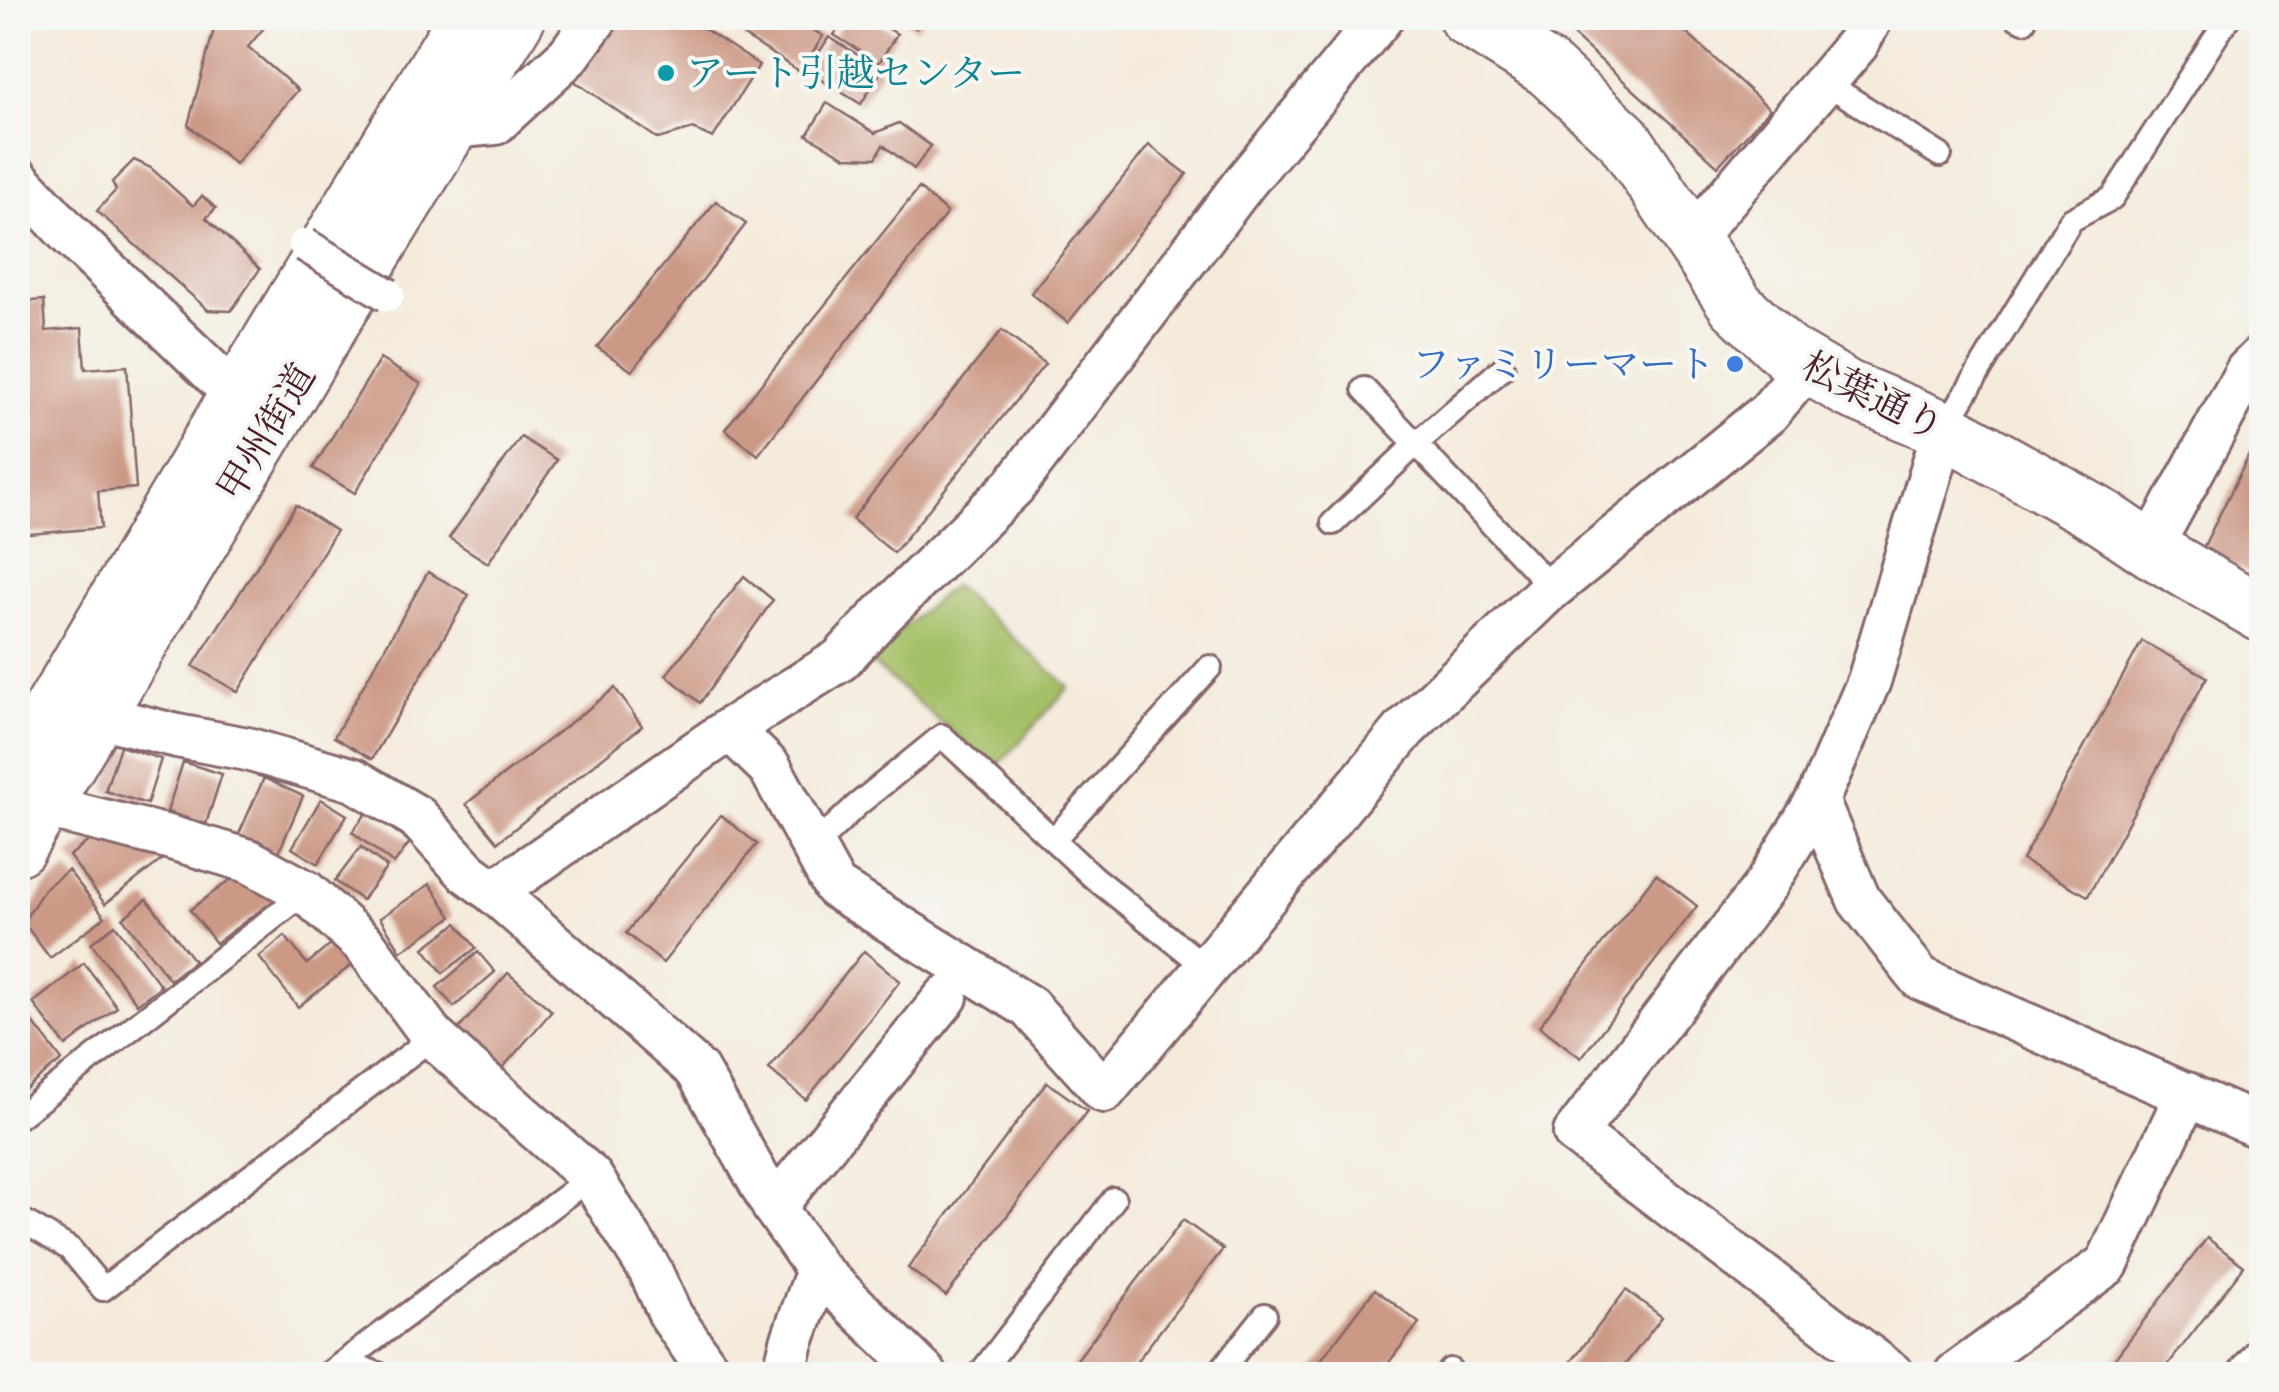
<svg xmlns="http://www.w3.org/2000/svg" width="2279" height="1392" viewBox="0 0 2279 1392" font-family="'Gentium Book Plus','Noto Serif JP',serif">
<style>
.green{fill:#a5c066;stroke:#787048;stroke-width:2.5}
.building{fill:#cc9986}
.lines{fill:none;stroke-linecap:round;stroke-linejoin:round}
.service-casing{stroke:#866669;stroke-width:28}
.minor-casing{stroke:#866669;stroke-width:48}
.tertiary-casing{stroke:#866669;stroke-width:60}
.trunk-casing{stroke:#866669;stroke-width:60}
.service{stroke:#fff;stroke-width:22}
.minor{stroke:#fff;stroke-width:42}
.tertiary{stroke:#fff;stroke-width:55}
.trunk{stroke:#fff;stroke-width:55}
.pedestrian-bridge-casing{stroke:#866669;stroke-width:38;stroke-linecap:butt}
.pedestrian-bridge{stroke:#fff;stroke-width:32}
.culture-dot{fill:#0f9aa8;stroke:#f6f6f2;stroke-width:4}
.shop-dot{fill:#3f7fe0;stroke:#f6f6f2;stroke-width:4}
.labels{text-anchor:middle;stroke-width:8;stroke-linejoin:round;paint-order:stroke}
.culture-label{font-size:38px;fill:#0d838f;stroke:#f6f6f2;text-anchor:start}
.shop-label{font-size:38px;fill:#366cbe;stroke:#f6f6f2;text-anchor:end}
.street-label{font-size:38px;fill:#4a1f2b;stroke:#f6f6f2}
</style>
<rect width="100%" height="100%" fill="#f6f6f2"/>
<filter id="ink" filterUnits="userSpaceOnUse"><feTurbulence type="fractalNoise" baseFrequency=".01" numOctaves="2"/><feDisplacementMap in="SourceGraphic" scale="20" xChannelSelector="R" yChannelSelector="G"/><feConvolveMatrix kernelMatrix="1 2 1 2 8 2 1 2 1" color-interpolation-filters="sRGB"/></filter>
<filter id="wash" filterUnits="userSpaceOnUse"><feTurbulence type="fractalNoise" baseFrequency=".0048" numOctaves="4" result="noise"/><feDisplacementMap in="SourceGraphic" scale="40" xChannelSelector="R" yChannelSelector="G"/><feGaussianBlur stdDeviation="2.25" result="paint"/><feColorMatrix in="noise" values="0 0 0 0 0 0 0 0 0 0 0 0 0 0 0 0 0 1.4 0 .05"/><feComposite in="paint" operator="in"/></filter>
<g filter="url(#wash)">
<rect width="100%" height="100%" fill="#f4ebdb"/>
<path class="green" d="M953,585L1069,687L995,769L867,659Z"/>
<g id="blocks">
<g class="building">
<path d="M217,18H272L248,47L298,90L235,164L188,125Z"/>
<path d="M617,18H688L759,65L713,138L693,129L658,139L574,81Z"/>
<path d="M734,18H793L823,36L801,72L728,26Z"/>
<path d="M846,18H871L897,34L879,63L834,35Z"/>
<path d="M899,18H922L916,28Z"/>
<path d="M1554,18H1670L1770,109L1718,166Z"/>
<path d="M829,37L882,70L861,104L807,71Z"/>
<path d="M827,103L875,133L899,123L931,146L914,169L883,145L876,158L846,157L807,135Z"/>
<path d="M1149,145L1187,174L1068,323L1031,293Z"/>
<path d="M134,160L151,168L193,206L202,196L216,208L206,218L260,269L231,311L208,310L97,211L116,190L112,182Z"/>
<path d="M919,188L947,213L758,455L725,429Z"/>
<path d="M716,201L746,224L632,371L597,347Z"/>
<path d="M44,300L46,331L82,328L85,369L127,366L136,488L98,491L101,528L18,535V302Z"/>
<path d="M1002,330L1045,364L894,553L852,519Z"/>
<path d="M380,359L421,384L355,493L313,468Z"/>
<path d="M2262,429V563L2255,576L2202,550Z"/>
<path d="M521,437L557,460L488,563L449,538Z"/>
<path d="M296,505L336,531L238,692L193,666Z"/>
<path d="M428,572L469,595L372,759L334,737Z"/>
<path d="M744,576L773,600L700,703L666,675Z"/>
<path d="M2142,641L2207,677L2088,896L2022,860Z"/>
<path d="M615,688L642,726L498,842L466,804Z"/>
<path d="M120,746L161,759L147,804L105,791Z"/>
<path d="M183,762L222,774L206,824L167,812Z"/>
<path d="M264,778L303,796L278,854L238,836Z"/>
<path d="M321,799L347,815L318,864L292,848Z"/>
<path d="M368,811L410,842L394,864L352,832Z"/>
<path d="M721,815L757,844L663,963L626,933Z"/>
<path d="M106,828L172,852L105,904L69,856Z"/>
<path d="M361,847L387,867L362,900L335,881Z"/>
<path d="M68,870L105,917L50,958L23,922L45,888Z"/>
<path d="M242,871L277,898L216,943L190,910Z"/>
<path d="M1656,874L1697,906L1581,1058L1539,1026Z"/>
<path d="M430,884L452,917L401,951L380,918Z"/>
<path d="M147,899L194,961L170,980L123,918Z"/>
<path d="M457,923L476,948L443,973L424,948Z"/>
<path d="M115,925L161,986L137,1004L91,943Z"/>
<path d="M285,936L307,964L340,937L358,960L298,1007L259,957Z"/>
<path d="M864,951L900,981L806,1100L769,1069Z"/>
<path d="M478,952L495,972L454,1007L437,987Z"/>
<path d="M84,963L117,1007L66,1046L33,1003Z"/>
<path d="M508,973L552,1011L500,1071L456,1032Z"/>
<path d="M18,1003L62,1060L18,1095Z"/>
<path d="M1047,1082L1087,1111L946,1296L908,1268Z"/>
<path d="M1183,1220L1223,1249L1127,1374H1066Z"/>
<path d="M2207,1238L2244,1266L2161,1374H2103Z"/>
<path d="M1375,1289L1419,1323L1380,1374H1310Z"/>
<path d="M1626,1290L1662,1317L1618,1374H1562Z"/>
</g>
</g>
</g>
<g filter="url(#ink)">
<use href="#blocks" fill-opacity="0" stroke="#866669" stroke-width="2.5"/>
<g class="lines">
<g class="service-casing">
<g id="service">
<path d="M2017,18L2024,21"/>
<path d="M1824,82L1940,155"/>
<path d="M1364,389L1552,588"/>
<path d="M1944,429L2071,220L2112,198L2228,18"/>
<path d="M1333,523L1416,444L1503,368"/>
<path d="M1054,839L1210,667"/>
<path d="M813,847L857,805L942,736L1093,877L1206,967"/>
<path d="M18,1117L306,892"/>
<path d="M18,1218L70,1249L103,1289L433,1037"/>
<path d="M345,1362L378,1374"/>
<path d="M328,1374L591,1177"/>
<path d="M980,1374L1114,1199"/>
<path d="M1218,1374L1265,1315"/>
<path d="M1447,1374L1450,1370"/>
<path d="M2238,1374L2262,1343"/>
</g>
</g>
<g class="minor-casing">
<g id="minor">
<path d="M450,127L495,123L569,55L596,18"/>
<path d="M18,179L70,235L237,396"/>
<path d="M1691,240L1857,44L1871,18"/>
<path d="M2150,549L2247,371L2262,356"/>
<path d="M98,716L177,736L247,749L354,780L417,817L467,872L494,892L697,1070L774,1207L818,1270L925,1374"/>
<path d="M730,729L770,768L835,887L1029,1007L1104,1091L1405,729L1547,592L1768,413L1807,367"/>
<path d="M1817,801L1859,900L1920,978L2262,1128"/>
<path d="M42,806L168,837L249,861L306,892L365,945L433,1037L591,1177L650,1270L671,1316L711,1374"/>
<path d="M494,892L730,729L840,660L882,615L1014,486L1245,182L1381,18"/>
<path d="M774,1207L946,997"/>
<path d="M784,1374L792,1342L818,1270"/>
<path d="M1892,1374L1575,1133L1767,883L1817,801L1869,681L1944,429"/>
<path d="M1956,1374L2107,1264L2187,1094"/>
</g>
</g>
<g class="tertiary-casing">
<path id="tertiary" d="M1467,18L1548,69L1623,138L1736,305L1787,353L1848,389L1944,429L2104,518L2150,549L2262,614"/>
</g>
<g class="trunk-casing">
<g id="trunk">
<path d="M18,767L237,396L466,18"/>
<path d="M18,847L342,305L517,18"/>
</g>
</g>
<use href="#service" class="service"/>
<use href="#minor" class="minor"/>
<use href="#tertiary" class="tertiary"/>
<use href="#trunk" class="trunk"/>
<g class="pedestrian-bridge-casing">
<path id="pedestrian-bridge" d="M305,245L388,295"/>
</g>
<use href="#pedestrian-bridge" class="pedestrian-bridge"/>
</g>
</g>
<circle class="culture-dot" cx="666" cy="73" r="10"/>
<circle class="shop-dot" cx="1735" cy="364" r="10"/>
<g class="labels">
<g class="culture-label">
<text x="686" y="86">アート引越センター</text>
</g>
<g class="shop-label">
<text x="1715" y="377">ファミリーマート</text>
</g>
<g class="street-label">
<text transform="translate(1873 396) rotate(26)" y="13">松葉通り</text>
<text transform="translate(266 432) rotate(-59)" y="13">甲州街道</text>
</g>
</g>
<rect width="2279" height="1392" fill="none" stroke="#f6f6f2" stroke-width="60"/>
</svg>
